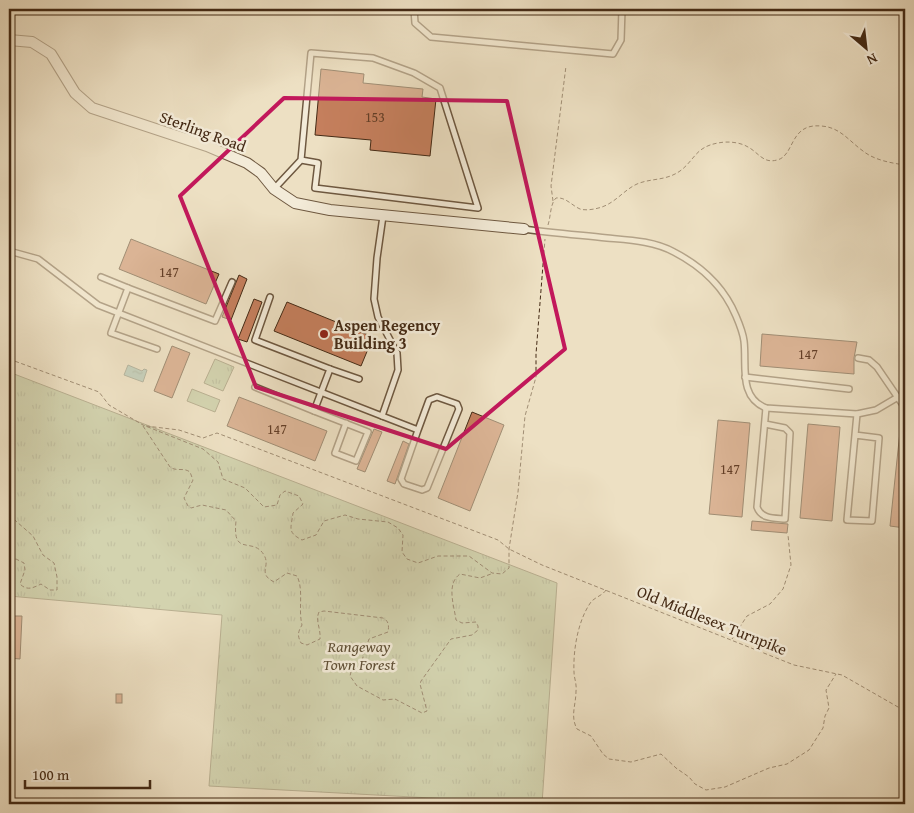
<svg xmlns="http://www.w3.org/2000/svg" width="914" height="813" viewBox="0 0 914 813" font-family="'Gentium Book Plus',serif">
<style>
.park{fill:url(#park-tufts);stroke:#7c7656}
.garden{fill:#b3c398;stroke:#7c7656}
.water{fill:url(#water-ripples);stroke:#778273}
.building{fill:#c57f5d;stroke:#442a15}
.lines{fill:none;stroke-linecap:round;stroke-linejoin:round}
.lane-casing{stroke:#6e5840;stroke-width:8}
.street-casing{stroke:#6e5840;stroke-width:12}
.path{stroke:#442a15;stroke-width:1;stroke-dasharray:4 2.5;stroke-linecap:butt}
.lane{stroke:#f3ebd8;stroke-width:5}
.street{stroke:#f3ebd8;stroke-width:10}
.marked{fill:none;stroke:#c2185b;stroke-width:4;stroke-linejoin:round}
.poi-dot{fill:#8f2418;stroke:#f3ebd8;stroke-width:2}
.labels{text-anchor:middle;stroke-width:5;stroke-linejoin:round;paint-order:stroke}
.number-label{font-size:14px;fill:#643f27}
.street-label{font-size:16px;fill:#442a15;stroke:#f3ebd8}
.poi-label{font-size:16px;font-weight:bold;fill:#442a15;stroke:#f3ebd8;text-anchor:start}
.park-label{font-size:16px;font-style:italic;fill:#605036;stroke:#f3ebd8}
</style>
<defs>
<pattern id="park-tufts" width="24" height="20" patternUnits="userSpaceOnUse" patternTransform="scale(1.25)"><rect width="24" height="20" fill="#b3c398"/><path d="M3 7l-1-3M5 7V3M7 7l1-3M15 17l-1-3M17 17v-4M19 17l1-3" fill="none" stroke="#939f7b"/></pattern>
<pattern id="water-ripples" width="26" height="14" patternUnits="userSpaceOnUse" patternTransform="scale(1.25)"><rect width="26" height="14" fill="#99bdb1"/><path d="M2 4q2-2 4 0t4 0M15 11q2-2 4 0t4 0" fill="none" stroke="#7e9a8f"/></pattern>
</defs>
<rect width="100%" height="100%" fill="#ede0c3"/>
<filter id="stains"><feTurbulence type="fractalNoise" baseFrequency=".004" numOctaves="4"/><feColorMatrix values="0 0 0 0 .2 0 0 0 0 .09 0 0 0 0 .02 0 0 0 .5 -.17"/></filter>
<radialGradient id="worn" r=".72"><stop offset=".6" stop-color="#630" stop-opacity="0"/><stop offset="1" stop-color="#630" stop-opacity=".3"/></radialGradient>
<g class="park">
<path d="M215,359L234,367L223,391L204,383Z"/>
<path d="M9,372L557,583L542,804L209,786L222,615L9,596Z"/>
</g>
<path class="garden" d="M192,389L220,400L215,412L187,401Z"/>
<path class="water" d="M128,365L142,371L144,369L147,370L143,382L124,375Z"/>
<g class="building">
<path d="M321,69L364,74L363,83L423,89L422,97L436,99L430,156L370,150L371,140L315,135Z"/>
<path d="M131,239L219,274L206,304L119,269Z"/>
<path d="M239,275L247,279L231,320L222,317Z"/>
<path d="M254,299L262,302L247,342L238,339Z"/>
<path d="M287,302L373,337L361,366L274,331Z"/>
<path d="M762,334L857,342L854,358V374L760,366Z"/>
<path d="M172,346L190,353L172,398L154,391Z"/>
<path d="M239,397L327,431L315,461L227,426Z"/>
<path d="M472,412L504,425L470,511L438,498Z"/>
<path d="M718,420L750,423L742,517L709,514Z"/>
<path d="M901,422H905V528L890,526Z"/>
<path d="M808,424L840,427L832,521L800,518Z"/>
<path d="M374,429L382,432L365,472L357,469Z"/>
<path d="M403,441L409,444L395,484L387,481Z"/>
<path d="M752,521L788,524L787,533L751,530Z"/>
<path d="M9,616H22L20,659L9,658Z"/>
<rect x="116" y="694" width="6" height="9"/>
</g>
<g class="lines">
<g class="lane-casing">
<g id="lane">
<path d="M414,9L415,23L431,37L613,54L621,40L622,9"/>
<path d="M274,189L301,160L311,53L373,58L414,73L440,88L478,208L315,188L318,163L301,160"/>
<path d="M524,229C552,233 579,235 607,238C629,240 654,241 674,252C701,266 724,287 736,316C739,323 743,333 744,341C747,365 738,397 766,408L857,414L876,410L898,397"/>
<path d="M9,251L38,259L98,305L382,416L398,370L397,353L378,317L374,299L377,258L383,216"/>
<path d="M101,277L128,288"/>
<path d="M270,297L255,340L330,369L314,411L368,432L356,461L335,453L346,423"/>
<path d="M157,349L111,333L128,288L215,321L232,282"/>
<path d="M858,358L869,360L877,367L905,408"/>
<path d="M330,369L359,379"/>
<path d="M745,377L849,389"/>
<path d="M255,387L314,411"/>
<path d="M382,416L418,430L429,400L437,397L457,404L459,409L427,488L422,490L404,484L401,479L418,430"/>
<path d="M765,424L785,428L790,433L785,519C774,518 761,519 757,507L766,408"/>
<path d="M855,435L879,438L872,521L847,520L857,414"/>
</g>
</g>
<g class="street-casing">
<path id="street" d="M9,40L32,42L51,54L75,93L92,108L207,146L247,163L261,173L274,189L295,203L330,210L524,229"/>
</g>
<g class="path">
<path d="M553,201L551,186L566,66"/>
<path d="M548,225C551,216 550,204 556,198C566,197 571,205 580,209C586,211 596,209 602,207C616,202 624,190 637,184C651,178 666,181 680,171C695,160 695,147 718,143C727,141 740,142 748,147C758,152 763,164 777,160C795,156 789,123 821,126C840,127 849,141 863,151C874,160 891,163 905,165"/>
<path d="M9,359L99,392L109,405L143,425L203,449L218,462L223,479L245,488L264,507L277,505L280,495L285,491L299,496L303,504L293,513C291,529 287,532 302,540L316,535L324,521L345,515L358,519L388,522L398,528L403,535L402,552L407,559L418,563L438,556H469L492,573L502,574L509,568V549L518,492L525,416L536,377V354L545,239"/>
<path d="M143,426L170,467C177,472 183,467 190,472L193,480L184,498L188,506L191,508L202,505L226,510L236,521C232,558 253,536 264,555C271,567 257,573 274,582L287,573L297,576C304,590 298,609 302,625C298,632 297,635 301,643L307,645L320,639C321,628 315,621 319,612L324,611L383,618C389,621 389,626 388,632L369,639L361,663L351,672L350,676L357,686L383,700L395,699L422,713L427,711L420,684L421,681L451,639L472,635L478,630V626L476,622L462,623L456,620C454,605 446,584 460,574L480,578L491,574"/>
<path d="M146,426L179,430L203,438L217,433L485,535L498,540L509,549L542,565L794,665L842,675L905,711"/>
<path d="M9,515L33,536L43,555L54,563L57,577V590H50L41,584C33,588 27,591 20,584L25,570L24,563L16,559L11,560L9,555"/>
<path d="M606,590C602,596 595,597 591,602C578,620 573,650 574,672C574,678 577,684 576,691C576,705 570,716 577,729L591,736L603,754L609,759L631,762L661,754L676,768L689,777L695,784L706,790L725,787L769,768L787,764L809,750L823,728L825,716L829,708L826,690L836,674"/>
<path d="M732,639L747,616L770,604L783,589L791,565L788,535"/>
</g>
<use href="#lane" class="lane"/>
<use href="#street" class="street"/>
</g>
<path d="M0 0H914V813H0ZM284,98L507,101L565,349L446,449L256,387L180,196Z" fill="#ede0c3" fill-opacity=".55" fill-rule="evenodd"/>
<path class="marked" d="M284,98L507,101L565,349L446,449L256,387L180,196Z"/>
<circle class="poi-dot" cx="324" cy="334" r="5"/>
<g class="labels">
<g class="number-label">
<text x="375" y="122">153</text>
<text x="169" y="277">147</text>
<text x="808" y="359">147</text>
<text x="277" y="434">147</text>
<text x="730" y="474">147</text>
</g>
<g class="street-label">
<text transform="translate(203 131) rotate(20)" y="6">Sterling Road</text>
<text transform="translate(712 620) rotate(22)" y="6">Old Middlesex Turnpike</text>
</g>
<g class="poi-label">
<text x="334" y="331">Aspen Regency<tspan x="334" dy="18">Building 3</tspan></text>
</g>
<g class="park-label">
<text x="359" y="652">Rangeway<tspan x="359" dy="18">Town Forest</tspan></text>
</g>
</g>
<rect width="914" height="813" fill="none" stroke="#ede0c3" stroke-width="30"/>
<rect x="10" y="10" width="894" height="793" fill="none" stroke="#442a15" stroke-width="2.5"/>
<rect x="15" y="15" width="884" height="783" fill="none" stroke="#442a15"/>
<g transform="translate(866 48) rotate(152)" stroke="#f3ebd8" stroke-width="4" paint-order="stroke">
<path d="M0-4L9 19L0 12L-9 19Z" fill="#442a15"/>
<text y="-8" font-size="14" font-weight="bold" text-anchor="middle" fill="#442a15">N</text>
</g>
<path d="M25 780v8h125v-8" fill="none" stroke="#442a15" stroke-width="2.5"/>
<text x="32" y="780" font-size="15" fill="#442a15" stroke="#f3ebd8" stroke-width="4" paint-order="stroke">100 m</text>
<rect width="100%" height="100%" filter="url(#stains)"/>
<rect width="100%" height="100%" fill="url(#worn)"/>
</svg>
